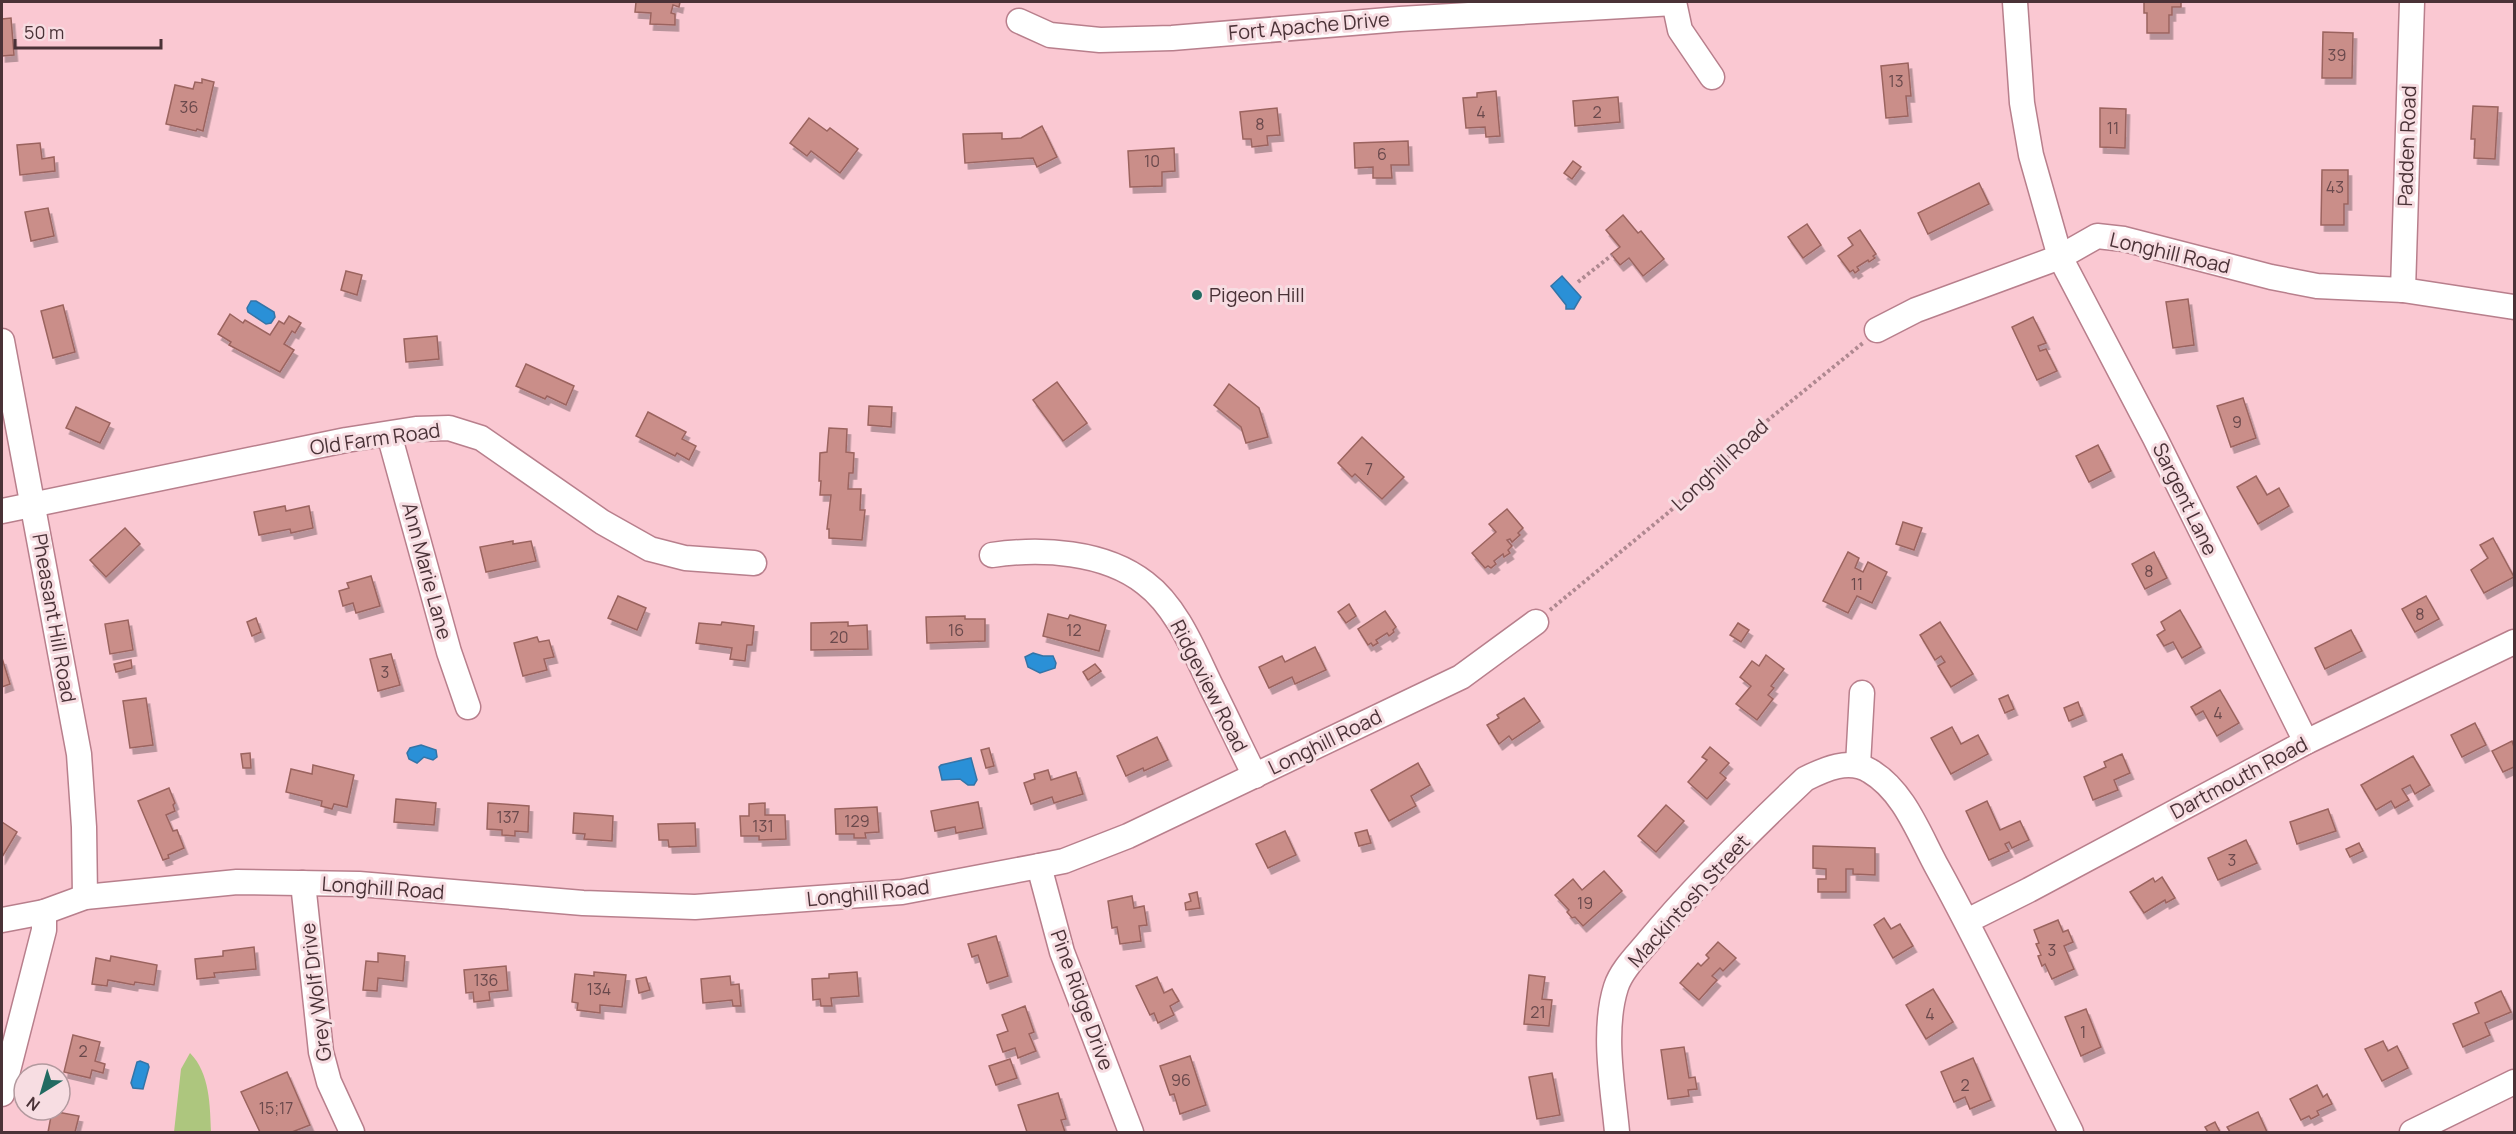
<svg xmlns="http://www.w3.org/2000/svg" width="2516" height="1134" viewBox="0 0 2516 1134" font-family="Manrope,sans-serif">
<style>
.green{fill:#adc67e}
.water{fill:#2a90d7;stroke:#3474a7;stroke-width:1.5}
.building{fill:#ca8e89;stroke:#9b645f;stroke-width:1.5;filter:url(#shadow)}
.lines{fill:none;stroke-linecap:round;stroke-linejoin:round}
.minor-casing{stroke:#b87f8c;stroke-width:27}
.path{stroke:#af8890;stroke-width:4;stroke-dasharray:3 3;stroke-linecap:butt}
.minor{stroke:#fff;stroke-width:24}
.poi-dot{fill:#226b62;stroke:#f7dde2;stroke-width:2}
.labels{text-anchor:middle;stroke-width:6;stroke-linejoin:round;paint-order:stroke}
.number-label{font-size:16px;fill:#6a494c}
.street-label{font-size:20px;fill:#4a3237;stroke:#f7dde2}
.poi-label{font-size:20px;fill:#4a3237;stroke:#f7dde2;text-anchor:start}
</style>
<defs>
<filter id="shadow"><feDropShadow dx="3.5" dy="6" stdDeviation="0" flood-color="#0004"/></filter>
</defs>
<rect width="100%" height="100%" fill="#fac8d2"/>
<path class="green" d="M190,1053C210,1073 210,1106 211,1132H174L181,1069Z"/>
<g class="water">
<path d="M1562,276L1581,297L1574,309H1566V305L1551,286Z"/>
<path d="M251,301H256L274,312L275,317L271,323L266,324L248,312L247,308Z"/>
<path d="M1033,653L1043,656H1053L1056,663L1055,668L1040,673L1028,667L1025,657Z"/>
<path d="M421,745L436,750L437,757L433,760L424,757L417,763L409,759L407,753L410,748Z"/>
<path d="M971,758L977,780L974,785H968L960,779L942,780L939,767L941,765Z"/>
<path d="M140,1061L148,1064L149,1067L143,1089L133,1088L131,1083L137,1062Z"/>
</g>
<g class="building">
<path d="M636,2H680L679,7L673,5L671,13L675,14V25L650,24L651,13L635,12Z"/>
<path d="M2144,2H2181V7H2172V15H2169V33H2147V13H2144Z"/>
<path d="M11,18L14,55L2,56V19Z"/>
<path d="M2323,32L2353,33L2352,78H2322Z"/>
<path d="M1908,63L1911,96H1906L1908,116L1886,118L1881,66Z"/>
<path d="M202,79L214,82L203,131L197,129L196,131L166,124L175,85L193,89L195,82L202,83Z"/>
<path d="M1496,91L1500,136L1486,137L1485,127L1466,128L1463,98L1477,97V93Z"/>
<path d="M1618,97L1620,122L1575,126L1573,101Z"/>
<path d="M2473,106L2498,107L2495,159L2474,158L2475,139H2471Z"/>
<path d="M1277,108L1280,135L1267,136L1268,145L1252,147L1251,139H1243L1240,112Z"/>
<path d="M2100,108L2126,109L2125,148L2100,147Z"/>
<path d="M809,118L827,131L830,128L858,149L840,173L811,151L807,156L790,143Z"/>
<path d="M1042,126L1057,157L1037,167L1033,158L965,163L963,134L1002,133V139L1021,138Z"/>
<path d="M1408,141L1409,165H1391L1392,178H1373V167L1355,168L1354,143Z"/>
<path d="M40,143L42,159L54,157L55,171L20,175L17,145Z"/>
<path d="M1174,148L1175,171L1162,172V186L1130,187L1128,151Z"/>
<path d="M1573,161L1581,167L1572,179L1564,173Z"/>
<path d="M2322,170H2348V204H2344V225H2321Z"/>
<path d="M1979,183L1989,204L1928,234L1918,213Z"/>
<path d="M48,208L54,236L31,241L25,212Z"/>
<path d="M1623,215L1638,233L1641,231L1664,259L1643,276L1629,258L1620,265L1611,254L1620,247L1606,230Z"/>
<path d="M1807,224L1821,245L1803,258L1788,237Z"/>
<path d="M1860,230L1876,254L1873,256L1875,258L1869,262L1868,260L1857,267L1859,270L1855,273L1853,270L1850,272L1838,256L1853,245L1848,238Z"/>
<path d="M346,271L362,275L357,295L341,290Z"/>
<path d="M2188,299L2194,345L2173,348L2166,302Z"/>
<path d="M63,305L75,352L53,358L41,311Z"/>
<path d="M230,314L243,323L245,320L270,335L279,321L284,324L289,316L301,323L295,333L292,331L284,344L294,350L280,372L229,345L231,342L218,334Z"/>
<path d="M2033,317L2046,343L2038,346L2040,351L2046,349L2057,371L2037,380L2012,327Z"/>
<path d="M437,336L439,359L406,362L404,339Z"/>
<path d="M526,364L574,386L566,405L547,396L545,399L516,386Z"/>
<path d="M1057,382L1087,423L1063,441L1033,400Z"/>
<path d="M1229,384L1259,408L1268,437L1246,443L1241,427L1214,405Z"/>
<path d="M2243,398L2256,438L2231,447L2217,406Z"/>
<path d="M869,406L892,407L891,427L868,425Z"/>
<path d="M76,407L110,423L100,443L66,428Z"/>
<path d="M648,412L686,432L682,439L696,446L689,460L677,453L675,456L636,436Z"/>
<path d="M829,428L847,429L846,452L854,453L853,473H849L848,489H861L860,510H865L862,540L829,538V529H827L831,495H820L821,481H819L820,453L827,452Z"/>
<path d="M1362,437L1404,477L1382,499L1355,474L1352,477L1338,463Z"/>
<path d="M2098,445L2111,471L2089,482L2076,456Z"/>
<path d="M2256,476L2267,495L2279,488L2289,506L2258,524L2237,487Z"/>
<path d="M285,506L286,511L309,506L313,528L291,533L290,529L259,535L254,512Z"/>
<path d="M1507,509L1523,528L1518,533L1520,535L1512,542L1510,539L1507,540L1512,546L1508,550L1510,553L1504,557L1503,554L1494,561L1496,564L1491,568L1488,566L1485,568L1472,553L1496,532L1489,524Z"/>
<path d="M1903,522L1922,528L1914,550L1896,544Z"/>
<path d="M125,528L140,544L106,577L90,560Z"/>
<path d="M2493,538L2514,577L2484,593L2471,570L2488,558L2480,545Z"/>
<path d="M513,541V544L531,541L536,561L486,572L480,547Z"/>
<path d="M1848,552L1859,558L1855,568L1863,572L1868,562L1887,572L1872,603L1857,596L1848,613L1823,601Z"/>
<path d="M2154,552L2167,578L2145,589L2132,564Z"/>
<path d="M371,576L380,606L356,613L353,603L343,606L339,591L349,588L347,583Z"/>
<path d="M618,596L646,608L637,630L608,618Z"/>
<path d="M2426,596L2439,619L2415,632L2402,609Z"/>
<path d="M1349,604L1356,616L1346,623L1338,612Z"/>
<path d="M2180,610L2201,647L2182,658L2173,642L2164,646L2157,635L2165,630L2161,622Z"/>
<path d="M1385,611L1396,627L1393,630L1394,632L1389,636L1387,633L1376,640L1378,643L1373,646L1371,643L1368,645L1358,629Z"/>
<path d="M1048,614L1068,619L1070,615L1106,625L1099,651L1043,636Z"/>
<path d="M965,616V619H985V641L927,643L926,617Z"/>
<path d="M256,618L261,632L252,636L247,622Z"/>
<path d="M128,620L133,650L110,654L105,624Z"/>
<path d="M722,622L754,626L752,645H747L745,661L730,659L732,648L696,643L699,623L721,625Z"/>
<path d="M848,622V626L867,625L868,649L811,650V623Z"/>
<path d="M1940,622L1973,674L1951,687L1938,666L1945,662L1941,656L1935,660L1920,635Z"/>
<path d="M1738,623L1749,630L1741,642L1730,635Z"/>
<path d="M2351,630L2362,651L2325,669L2315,648Z"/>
<path d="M537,637L539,642L549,640L554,657L544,659L547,670L523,676L514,643Z"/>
<path d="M1315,647L1326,670L1295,684L1292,677L1269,688L1259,667L1282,656L1285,662Z"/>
<path d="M391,654L400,685L378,691L370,659Z"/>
<path d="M1766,655L1784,669L1771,686L1774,688L1768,695L1773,699L1757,720L1736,704L1751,686L1740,677L1752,661L1759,666Z"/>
<path d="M2,658L10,684L2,687Z"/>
<path d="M131,660L132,668L116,672L114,664Z"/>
<path d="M1095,664L1101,671L1088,680L1083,672Z"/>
<path d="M2220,690L2239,723L2217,736L2203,711L2196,715L2191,707Z"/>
<path d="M2008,695L2014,709L2005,713L1999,699Z"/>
<path d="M146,698L153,745L130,748L123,701Z"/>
<path d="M1524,698L1540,721L1512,740L1509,736L1499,744L1487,725L1499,718L1497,715Z"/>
<path d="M2078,702L2083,715L2069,721L2064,708Z"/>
<path d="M2475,723L2486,745L2462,757L2451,735Z"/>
<path d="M1952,727L1961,744L1978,735L1988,754L1951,774L1931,738Z"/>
<path d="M1157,737L1168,760L1144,771L1143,768L1126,776L1117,756Z"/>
<path d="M2512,741L2514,747V767L2503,772L2492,751Z"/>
<path d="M1710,747L1729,763L1720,773L1726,778L1707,799L1688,782L1707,760L1702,757Z"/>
<path d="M989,748L994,766L986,768L981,750Z"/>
<path d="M250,753L251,768H243L241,754Z"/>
<path d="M2122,754L2130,773L2114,780L2118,790L2093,800L2084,777L2106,767L2104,762Z"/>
<path d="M2413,756L2430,785L2415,794L2410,785L2402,789L2409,800L2395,808L2391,801L2376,810L2361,785Z"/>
<path d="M1418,763L1430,785L1411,796L1416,806L1389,821L1371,790Z"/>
<path d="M313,765L354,775L347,807L334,804L332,809L321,806L322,801L286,792L291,769L312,774Z"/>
<path d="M1048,770L1051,780L1076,772L1083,794L1054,803L1052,797L1031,804L1024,783L1035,779L1034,774Z"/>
<path d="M169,788L175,803L173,805L175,811L166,815L173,831L177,830L184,848L168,855L169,858L163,860L138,801Z"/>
<path d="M396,799L436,803L434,825L394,822Z"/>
<path d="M1987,801L2000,830L2020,821L2029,840L2012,848L2009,842L2005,844L2009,851L1989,860L1966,811Z"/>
<path d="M978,802L983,828L956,833L955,827L935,831L931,811Z"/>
<path d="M488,803L529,806L528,832L515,831V836L502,835V830L487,829Z"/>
<path d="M765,803V815H785L786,839L759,840V836H741L740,816H749V804Z"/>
<path d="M1666,805L1684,821L1656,852L1638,836Z"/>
<path d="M877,807L879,832L865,833L866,838H854V834H836L835,809Z"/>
<path d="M2328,809L2336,831L2297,844L2290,822Z"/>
<path d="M574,813L613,816L612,841L584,839L585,834L573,833Z"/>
<path d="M2,822L17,832L2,857Z"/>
<path d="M695,823L696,846L669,847L668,840H659L658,824Z"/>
<path d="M1367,830L1371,843L1359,846L1355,833Z"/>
<path d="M1285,831L1296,855L1268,868L1256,844Z"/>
<path d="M2246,840L2257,863L2218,880L2208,858Z"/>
<path d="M2359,843L2363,851L2350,857L2346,849Z"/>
<path d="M1813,846L1875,848V875L1853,874V869H1846V892H1818V879H1826V869L1813,868Z"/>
<path d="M1604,871L1622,891L1583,926L1575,917L1572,918L1567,912L1569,910L1555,895L1573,879L1582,890Z"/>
<path d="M2162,877L2175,898L2166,903L2165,900L2144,913L2130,892L2153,878L2155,882Z"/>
<path d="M1197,892L1200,908L1186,910L1185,903L1191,901L1189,894Z"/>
<path d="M1132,896L1134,908L1144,906L1147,925L1139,926L1141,941L1120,944L1117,927L1112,928L1108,901Z"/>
<path d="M1884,918L1891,929L1900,924L1913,946L1893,958L1874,925Z"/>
<path d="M2058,920L2063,932L2068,930L2073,942L2064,946L2074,969L2052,979L2045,964L2042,966L2038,956L2041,955L2036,944L2039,943L2034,930Z"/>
<path d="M996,936L1008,976L987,983L978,955L972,957L968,944Z"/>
<path d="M1718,942L1736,958L1723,971L1720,968L1712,976L1717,980L1699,1000L1680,983L1698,963L1701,966L1709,958L1706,955Z"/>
<path d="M254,947L256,969L214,973L215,977L197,979L195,959L223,956V951Z"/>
<path d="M378,953L405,956L403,981L378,978L377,991L363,990L366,961L378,962Z"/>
<path d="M111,956L157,965L154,985L135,982L134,985L108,980L107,986L92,984L96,958L110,961Z"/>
<path d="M506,966L508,990L489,992L490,1000L474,1002L473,992L466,993L464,970Z"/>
<path d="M594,972L626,975L622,1007L600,1005V1013L577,1010L578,1003L572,1002L575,974L594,976Z"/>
<path d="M857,972L859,996L831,998L832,1006H821L820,999L813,1000L812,979L829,978V974Z"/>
<path d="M1529,975L1545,977L1542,999L1552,1000L1549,1026L1524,1024Z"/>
<path d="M730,976L731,985L739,984L741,1006H733L732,1000L703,1003L701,979Z"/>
<path d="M646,977L650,990L639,993L636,979Z"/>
<path d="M1157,977L1164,993L1172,989L1179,1001L1170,1006L1174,1015L1158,1023L1154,1013L1150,1015L1136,986Z"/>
<path d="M1933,989L1953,1022L1926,1039L1906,1005Z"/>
<path d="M2501,991L2511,1012L2485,1023L2490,1035L2463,1047L2453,1024L2479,1013L2475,1003Z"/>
<path d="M1025,1006L1034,1032L1029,1034L1036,1051L1018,1058L1015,1048L1003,1052L997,1035L1008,1031L1002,1015Z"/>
<path d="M2086,1009L2101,1047L2081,1056L2065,1017Z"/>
<path d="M73,1035L100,1042L95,1061L105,1064L103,1073L92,1070L90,1078L64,1072Z"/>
<path d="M2383,1041L2388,1051L2397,1046L2408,1068L2382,1081L2365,1049Z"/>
<path d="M1684,1047L1689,1078L1695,1077L1697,1089L1688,1090L1689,1096L1668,1099L1661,1050Z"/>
<path d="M1190,1056L1206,1105L1180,1114L1174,1094L1170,1095L1160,1066Z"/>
<path d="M1973,1058L1991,1100L1970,1109L1965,1097L1954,1102L1941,1072Z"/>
<path d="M1010,1059L1017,1078L996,1085L989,1066Z"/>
<path d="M287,1072L310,1125L292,1132H260L241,1092Z"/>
<path d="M1552,1073L1560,1115L1537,1119L1529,1077Z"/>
<path d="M2317,1085L2323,1097L2327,1094L2332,1104L2317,1111L2319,1115L2311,1119L2309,1116L2301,1120L2290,1099Z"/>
<path d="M1058,1093L1066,1119L1061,1120L1065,1132H1027L1018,1105Z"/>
<path d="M52,1111L79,1116L75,1132H48Z"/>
<path d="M2258,1112L2267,1132H2230L2227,1127Z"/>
<path d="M2215,1122L2220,1132H2208L2205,1127Z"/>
</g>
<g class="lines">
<g class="minor-casing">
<g id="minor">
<path d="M1674,2L1680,30L1712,77"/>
<path d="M2015,2L2022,103L2031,155L2060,257L2155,438L2306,742"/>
<path d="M1019,21L1050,35L1100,40L1172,38L1400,19L1674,3"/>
<path d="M2403,290L2412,2"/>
<path d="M1877,330L1916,310L2060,257L2097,236L2124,239L2271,277L2317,286L2403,290L2514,307"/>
<path d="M2,341L79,754L84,827L85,897"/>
<path d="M389,434L449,652L468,707"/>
<path d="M2,511L346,440L416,429L449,428L481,438L602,522L650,549L685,558L754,563"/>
<path d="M992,555C1041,548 1104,551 1145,583C1177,607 1194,651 1211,686C1226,716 1240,746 1255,776"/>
<path d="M1858,765L1862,693"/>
<path d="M1039,866L1062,952L1131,1132"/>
<path d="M303,883L321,1052L329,1082L352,1132"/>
<path d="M2,920L44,912L85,897L237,882L359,884L583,903L695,907L902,892L1039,866L1064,861L1128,836L1461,677L1536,622"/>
<path d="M1967,921L2029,890L2306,742L2514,642"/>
<path d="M2,1094L44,930V912"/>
<path d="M1617,1132C1613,1088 1602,1031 1616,987C1621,971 1636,956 1647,943C1695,885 1751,830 1805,779C1825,769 1849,758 1870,771C1904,791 1919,834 1937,867C1985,954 2027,1044 2071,1132"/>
<path d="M2412,1132L2514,1082"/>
</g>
</g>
<g class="path">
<path d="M1578,282L1612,255"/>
<path d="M1550,610L1669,512L1768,420L1863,343"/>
</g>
<use href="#minor" class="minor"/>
</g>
<circle class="poi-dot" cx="1197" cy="295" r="6"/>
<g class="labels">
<g class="number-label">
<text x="2337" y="61">39</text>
<text x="1896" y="87">13</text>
<text x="189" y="113">36</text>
<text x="1481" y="118">4</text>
<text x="1597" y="118">2</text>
<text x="1260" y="130">8</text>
<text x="2113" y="134">11</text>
<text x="1382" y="160">6</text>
<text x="1152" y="167">10</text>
<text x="2335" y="193">43</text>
<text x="2237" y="428">9</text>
<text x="1369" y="475">7</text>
<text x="2149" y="577">8</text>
<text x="1857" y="590">11</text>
<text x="2420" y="620">8</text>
<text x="956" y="636">16</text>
<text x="1074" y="636">12</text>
<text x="839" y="643">20</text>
<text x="385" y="678">3</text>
<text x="2218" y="719">4</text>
<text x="508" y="823">137</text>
<text x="857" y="827">129</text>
<text x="763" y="832">131</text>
<text x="2232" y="866">3</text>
<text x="1585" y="909">19</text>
<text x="2052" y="956">3</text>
<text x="486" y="986">136</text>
<text x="599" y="995">134</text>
<text x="1538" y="1018">21</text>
<text x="1930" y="1020">4</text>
<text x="2083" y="1038">1</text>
<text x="83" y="1057">2</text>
<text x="1181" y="1086">96</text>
<text x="1965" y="1091">2</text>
<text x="276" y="1114">15;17</text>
</g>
<g class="street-label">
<text transform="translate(1309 26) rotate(-5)" y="7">Fort Apache Drive</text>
<text transform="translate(2407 146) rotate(-88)" y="7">Padden Road</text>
<text transform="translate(2170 253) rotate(13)" y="7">Longhill Road</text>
<text transform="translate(375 439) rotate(-8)" y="7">Old Farm Road</text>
<text transform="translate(1720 465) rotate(-43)" y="7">Longhill Road</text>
<text transform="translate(2185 499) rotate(64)" y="7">Sargent Lane</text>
<text transform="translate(427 571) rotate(75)" y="7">Ann Marie Lane</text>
<text transform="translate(54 618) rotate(80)" y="7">Pheasant Hill Road</text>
<text transform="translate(1209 686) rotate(63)" y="7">Ridgeview Road</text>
<text transform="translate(1325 742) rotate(-26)" y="7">Longhill Road</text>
<text transform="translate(2239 778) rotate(-28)" y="7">Dartmouth Road</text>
<text transform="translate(383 888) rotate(4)" y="7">Longhill Road</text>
<text transform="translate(868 893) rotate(-6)" y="7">Longhill Road</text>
<text transform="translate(1689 901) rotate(-48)" y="7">Mackintosh Street</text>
<text transform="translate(316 992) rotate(-97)" y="7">Grey Wolf Drive</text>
<text transform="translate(1082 1000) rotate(70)" y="7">Pine Ridge Drive</text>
</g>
<g class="poi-label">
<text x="1209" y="302">Pigeon Hill</text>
</g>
</g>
<rect width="2516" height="1134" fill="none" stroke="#4a3237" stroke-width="6"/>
<g transform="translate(42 1092) rotate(217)"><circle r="28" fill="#f7dde2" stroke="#b2999e" stroke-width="1.5"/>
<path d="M0-4.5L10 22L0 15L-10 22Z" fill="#226b62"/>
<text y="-9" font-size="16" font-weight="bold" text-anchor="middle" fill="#4a3237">N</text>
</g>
<path d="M15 39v9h146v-9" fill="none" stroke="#4a3237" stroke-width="3"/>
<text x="24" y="39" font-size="18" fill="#4a3237" stroke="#f7dde2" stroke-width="4.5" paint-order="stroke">50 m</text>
</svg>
